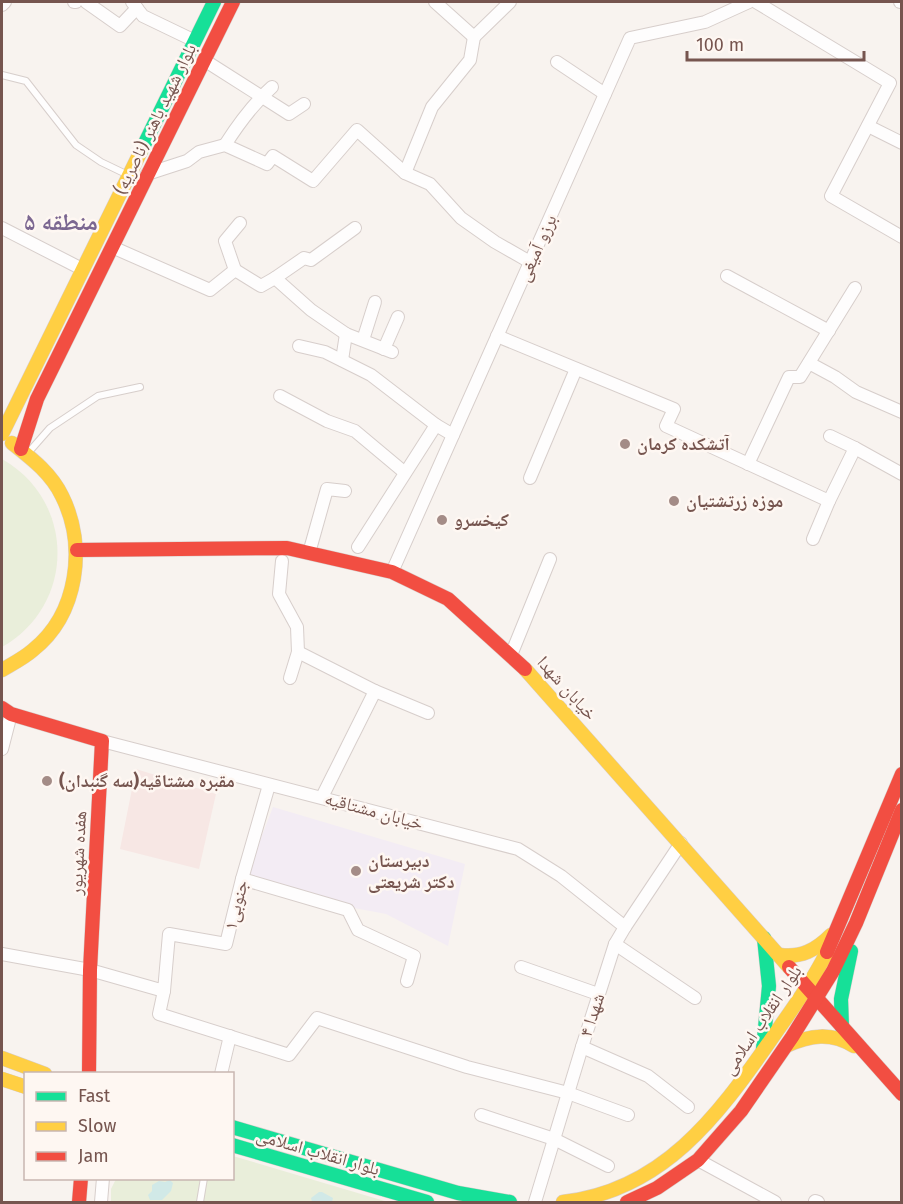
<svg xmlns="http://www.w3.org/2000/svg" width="903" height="1204" viewBox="0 0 903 1204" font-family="'Fira Sans','Noto Naskh Arabic',sans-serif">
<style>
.commercial{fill:#f7e7e4}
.education{fill:#f3ecf4}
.green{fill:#e9eeda}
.water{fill:#d1e9e7}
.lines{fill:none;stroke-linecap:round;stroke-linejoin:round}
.lane-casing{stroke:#d7cecb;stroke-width:8}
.street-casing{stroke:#d7cecb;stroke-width:14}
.fast-casing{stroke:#d8cecb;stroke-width:15}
.slow-casing{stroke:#d8cecb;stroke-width:15}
.jam-casing{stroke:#d8cecb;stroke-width:15}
.lane{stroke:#fefdfd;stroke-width:6}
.street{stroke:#fefdfd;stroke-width:12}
.fast{stroke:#16e098;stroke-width:14}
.slow{stroke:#ffcf43;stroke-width:14}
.jam{stroke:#f24e42;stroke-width:14}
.poi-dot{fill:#a48c87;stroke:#fef7f2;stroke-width:2}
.labels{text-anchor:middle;stroke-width:5;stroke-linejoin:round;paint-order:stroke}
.street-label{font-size:18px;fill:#76554f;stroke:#fef7f2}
.poi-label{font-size:18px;font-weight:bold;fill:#76554f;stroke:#fef7f2;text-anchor:start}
.district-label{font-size:24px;font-weight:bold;fill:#7b6791;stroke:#fef7f2}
</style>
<rect width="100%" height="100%" fill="#f8f3ef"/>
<path class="commercial" d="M136,769L216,794L199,869L120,849Z"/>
<path class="education" d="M273,807L465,864L448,946L386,914L349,907L246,877Z"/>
<g class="green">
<path d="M2,459C76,501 76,605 2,647Z"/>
<path d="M233,1156L388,1202H111V1189L116,1179L232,1178Z"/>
</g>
<g class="water">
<path d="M170,1180L173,1183L171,1191L162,1200H150L148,1195L152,1191V1185L159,1181L165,1182Z"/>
<path d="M319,1192H322L333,1198L332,1202H312L311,1198Z"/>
</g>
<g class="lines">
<g class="lane-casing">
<g id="lane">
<path d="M2,75L26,81L76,145L101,162L128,175"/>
<path d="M28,453L50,428L98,396L140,387"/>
<path d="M200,1202L204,1178"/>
</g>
</g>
<g class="street-casing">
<g id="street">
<path d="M74,2H76"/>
<path d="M86,2L120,26L137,8"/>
<path d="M132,2L143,16L195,41"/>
<path d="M435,2L474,37"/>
<path d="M756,2L890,83L831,196L902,237"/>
<path d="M900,2H902"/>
<path d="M2,5L5,2"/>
<path d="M474,37L510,2"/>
<path d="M204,60L289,114L304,104"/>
<path d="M557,62L605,94"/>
<path d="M868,126L902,143"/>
<path d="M225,145C239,123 253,104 272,87"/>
<path d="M405,173L432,107L470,60L474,37"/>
<path d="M147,174L187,161L199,152L225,145L267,164L273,156L313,181L357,130L405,173L430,184L461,218L495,242L530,262"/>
<path d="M2,228L82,269"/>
<path d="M112,247L210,290L235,270L261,286L275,278L311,310L346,334L392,352"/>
<path d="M235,270L225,241L240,223"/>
<path d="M727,276L829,331"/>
<path d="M275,278L304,258L311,260L355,228"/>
<path d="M497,336L674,409L666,426L829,501L855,448"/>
<path d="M363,340L375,302"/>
<path d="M299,346L325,352L371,375L436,425L453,435"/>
<path d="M384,349L398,317"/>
<path d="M342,360L346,334"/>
<path d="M809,363L835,377L856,392L902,412"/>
<path d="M280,396L327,421L355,431L404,472"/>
<path d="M830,436L855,448L902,474"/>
<path d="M748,464L789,377H800L855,288"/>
<path d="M530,478L576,369"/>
<path d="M813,539L829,501"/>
<path d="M358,547L436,425"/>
<path d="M309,553L327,489L345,491"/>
<path d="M282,561L279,594L297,627L298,652L290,678"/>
<path d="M392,572L630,38L705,22L749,2"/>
<path d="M298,652L375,691L428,713"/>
<path d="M511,655L550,559"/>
<path d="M102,741L518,849L561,876L625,927"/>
<path d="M2,749L11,714"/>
<path d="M322,797L375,691"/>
<path d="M242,879L348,910L358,930L414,956L407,981"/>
<path d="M615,944L695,998"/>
<path d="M2,954L90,970L164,991L169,934L226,944L242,879L269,785"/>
<path d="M521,967L598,994"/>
<path d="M164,991L159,1014L289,1055L317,1018L467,1067L568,1093L628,1115"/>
<path d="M582,1047L648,1076L688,1107"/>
<path d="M221,1074L230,1036"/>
<path d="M481,1115L554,1139L608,1166"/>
<path d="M698,1160L775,1202"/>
<path d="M815,1201L818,1202"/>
<path d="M101,1202L103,1178"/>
<path d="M535,1202L582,1047L615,944L625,927L681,843"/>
</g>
</g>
<g class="fast-casing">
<g id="fast">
<path d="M141,151L214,2"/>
<path d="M842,1027L841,999L851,951"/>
<path d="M763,1049L769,986L764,938"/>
<path d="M232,1127L458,1193L510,1202"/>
<path d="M232,1145L427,1202"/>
</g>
</g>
<g class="slow-casing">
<g id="slow">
<path d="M2,434L141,151"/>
<path d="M525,669L789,967"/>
<path d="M2,670C12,664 24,658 33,650C78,614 87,546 62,496C51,473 31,458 12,443"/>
<path d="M780,955C801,958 816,950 831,935"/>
<path d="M786,1046C810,1035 831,1032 854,1046"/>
<path d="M2,1058L45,1074"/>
<path d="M2,1079L26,1087"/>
<path d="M563,1202C662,1191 717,1117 770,1041C790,1012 811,984 827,952"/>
</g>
</g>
<g class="jam-casing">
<g id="jam">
<path d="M21,449L37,399L233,2"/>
<path d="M77,550L287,548L392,572L448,599L525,669"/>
<path d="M2,708L11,714L102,741L90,970L89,1074"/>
<path d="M827,952L902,774"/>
<path d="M789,967L902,1094"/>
<path d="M79,1202L81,1178"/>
<path d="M627,1202L657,1188L698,1160L741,1111L792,1037L833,971L856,923L902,810"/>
</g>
</g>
<use href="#lane" class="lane"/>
<use href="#street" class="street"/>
<use href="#fast" class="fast"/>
<use href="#slow" class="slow"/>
<use href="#jam" class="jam"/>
</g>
<g class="poi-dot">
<circle cx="625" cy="444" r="6"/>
<circle cx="674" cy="501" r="6"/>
<circle cx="442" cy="520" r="6"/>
<circle cx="47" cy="781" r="6"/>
<circle cx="356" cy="871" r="6"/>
</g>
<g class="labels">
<g class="street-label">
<text transform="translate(155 119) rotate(-64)" y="6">بلوار شهید باهنر (ناصریه)</text>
<text transform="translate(537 248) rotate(-66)" y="6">برزو آمیغی</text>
<text transform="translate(567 688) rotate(48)" y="6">خیابان شهدا</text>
<text transform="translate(374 811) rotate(15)" y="6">خیابان مشتاقیه</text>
<text transform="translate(78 853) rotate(-87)" y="6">هفده شهریور</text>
<text transform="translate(236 905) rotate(-76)" y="6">جنوبی۱</text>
<text transform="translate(592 1015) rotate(-72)" y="6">شهدا ۴</text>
<text transform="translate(762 1020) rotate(-56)" y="6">بلوار انقلاب اسلامی</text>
<text transform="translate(318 1152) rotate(16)" y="6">بلوار انقلاب اسلامی</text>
</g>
<g class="poi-label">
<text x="637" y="450">آتشکده کرمان</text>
<text x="686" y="507">موزه زرتشتیان</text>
<text x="454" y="526">کیخسرو</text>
<text x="59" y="787">مقبره مشتاقیه(سه گنبدان)</text>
<text x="368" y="867">دبیرستان<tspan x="368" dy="21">دکتر شریعتی</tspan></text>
</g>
<g class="district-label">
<text x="61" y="230">منطقه ۵</text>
</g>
</g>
<rect width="903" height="1204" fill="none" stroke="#76554f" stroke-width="6"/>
<rect x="24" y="1072" width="210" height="108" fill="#fef7f2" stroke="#c8b6b1" stroke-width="1.5"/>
<rect x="36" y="1092" width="30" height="9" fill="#16e098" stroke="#c8b6b1" stroke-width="1.5"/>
<text x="78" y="1102" font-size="18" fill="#76554f">Fast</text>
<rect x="36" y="1122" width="30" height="9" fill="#ffcf43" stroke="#c8b6b1" stroke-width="1.5"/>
<text x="78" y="1132" font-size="18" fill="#76554f">Slow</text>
<rect x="36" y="1152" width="30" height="9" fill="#f24e42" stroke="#c8b6b1" stroke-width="1.5"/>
<text x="78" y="1162" font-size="18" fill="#76554f">Jam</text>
<path d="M687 51v9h177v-9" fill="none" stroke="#76554f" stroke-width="3"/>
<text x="696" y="51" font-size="18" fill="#76554f" stroke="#fef7f2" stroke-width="4.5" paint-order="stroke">100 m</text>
</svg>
